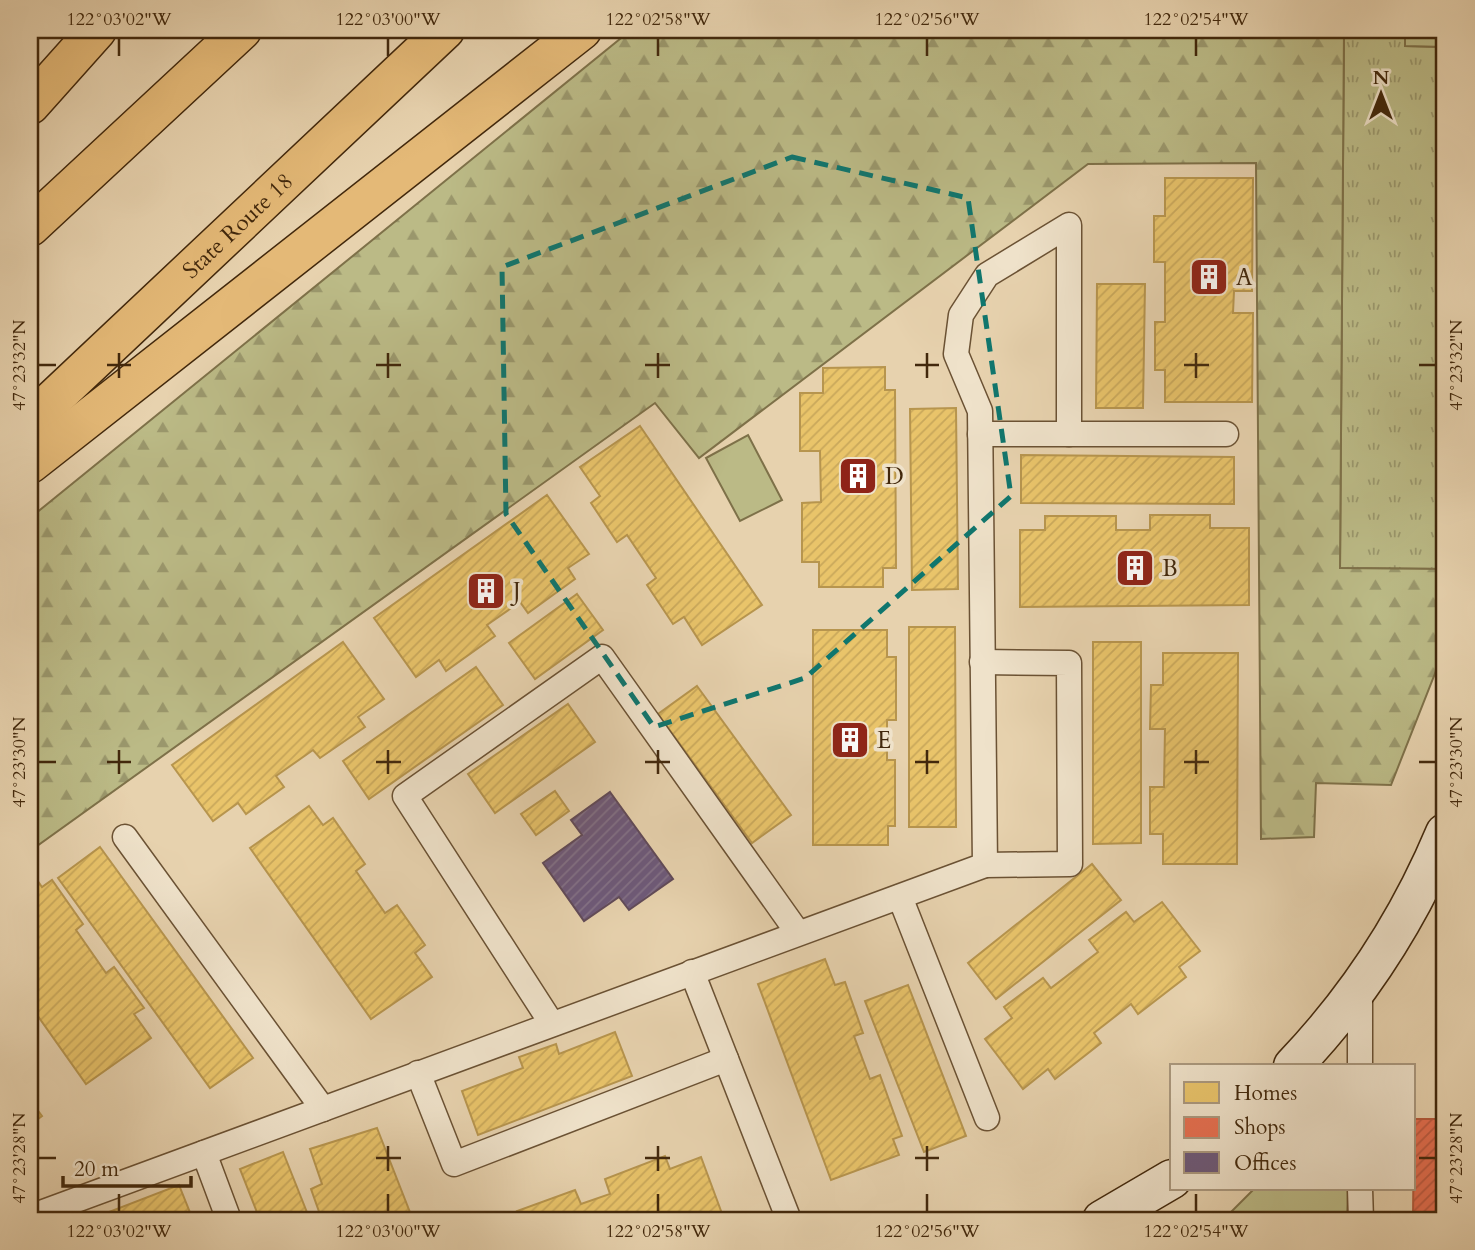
<svg xmlns="http://www.w3.org/2000/svg" width="1475" height="1250" viewBox="0 0 1475 1250" font-family="Cardo,serif">
<style>
.grass{fill:url(#grass-tufts);stroke:#7e7149;stroke-width:2}
.forest{fill:url(#forest-firs);stroke:#7e7149;stroke-width:2}
.green{fill:#bbba86;stroke:#7e7149;stroke-width:2}
.homes{fill:url(#homes-hatch);stroke:#b7954e;stroke-width:2}
.shops{fill:url(#shops-hatch);stroke:#b65a3c;stroke-width:2}
.offices{fill:url(#offices-hatch);stroke:#604a59;stroke-width:2}
.lines{fill:none;stroke-linecap:round;stroke-linejoin:round}
.service-casing{stroke:#6b5234;stroke-width:27}
.secondary-casing{stroke:#42280c;stroke-width:41}
.motorway-casing{stroke:#42280c;stroke-width:41}
.service{stroke:#efe2ca;stroke-width:24}
.secondary{stroke:#efe2ca;stroke-width:38}
.motorway{stroke:#e4b977;stroke-width:38}
.marked{fill:none;stroke:#0f766e;stroke-width:5;stroke-dasharray:14 9;stroke-linejoin:round}
.ticks{fill:none;stroke:#42280c;stroke-width:2.5}
.labels{text-anchor:middle;stroke-width:7;stroke-linejoin:round;paint-order:stroke}
.street-label{font-size:23px;fill:#42280c;stroke:#efe2ca}
.poi-label{font-size:23px;fill:#42280c;stroke:#efe2ca;text-anchor:start}
.neatline{fill:none;stroke:#42280c;stroke-width:2.5}
.ticks-label{font-size:18px;text-anchor:middle;fill:#42280c}
</style>
<defs>
<pattern id="grass-tufts" width="24" height="20" patternUnits="userSpaceOnUse" patternTransform="scale(1.75)"><rect width="24" height="20" fill="#bbba86"/><path d="M3 7l-1-3M5 7V3M7 7l1-3M15 17l-1-3M17 17v-4M19 17l1-3" fill="none" stroke="#9a976c"/></pattern>
<pattern id="forest-firs" width="22" height="20" patternUnits="userSpaceOnUse" patternTransform="scale(1.75)"><rect width="22" height="20" fill="#bbba86"/><path d="M5 1l3.5 6h-7zM16 11l3.5 6h-7z" fill="#9a976c"/></pattern>
<pattern id="homes-hatch" width="6" height="6" patternUnits="userSpaceOnUse" patternTransform="scale(1.75)"><rect width="6" height="6" fill="#e9c46a"/><path d="M-1 1l2-2M0 6l6-6M5 7l2-2" fill="none" stroke="#c9a85b"/></pattern>
<pattern id="shops-hatch" width="6" height="6" patternUnits="userSpaceOnUse" patternTransform="scale(1.75)"><rect width="6" height="6" fill="#e76f51"/><path d="M-1 1l2-2M0 6l6-6M5 7l2-2" fill="none" stroke="#bd5b42"/></pattern>
<pattern id="offices-hatch" width="6" height="6" patternUnits="userSpaceOnUse" patternTransform="scale(1.75)"><rect width="6" height="6" fill="#6d597a"/><path d="M-1 1l2-2M0 6l6-6M5 7l2-2" fill="none" stroke="#837289"/></pattern>
</defs>
<rect width="100%" height="100%" fill="#e7d2ae"/>
<filter id="stains"><feTurbulence type="fractalNoise" baseFrequency=".00286" numOctaves="4"/><feColorMatrix values="0 0 0 0 .2 0 0 0 0 .09 0 0 0 0 .02 0 0 0 .5 -.17"/></filter>
<radialGradient id="worn" r=".72"><stop offset=".6" stop-color="#630" stop-opacity="0"/><stop offset="1" stop-color="#630" stop-opacity=".3"/></radialGradient>
<path class="grass" d="M1344,30H1405L1406,46L1445,47V569L1340,568Z"/>
<path class="forest" d="M631,30H1344L1340,568L1445,569V648L1391,785L1316,783L1314,837L1261,839L1256,163L1088,164L699,458L655,403L30,851V518Z"/>
<g class="green">
<path d="M1405,30H1445V47L1405,46Z"/>
<path d="M748,435L782,500L740,521L706,458Z"/>
<path d="M1254,1189H1348L1347,1220H1223Z"/>
</g>
<g class="homes">
<path d="M1165,178H1253L1252,291H1234L1233,313H1253L1252,402H1165V370H1155V322H1165V262H1154V216H1165Z"/>
<path d="M1097,284H1145L1143,408H1096Z"/>
<path d="M885,367V390H895L896,568H883V587H819V562H802V503L821,502L820,451H800V393H823V368Z"/>
<path d="M956,408L958,589L912,590L910,409Z"/>
<path d="M640,426L762,605L702,645L684,617L673,624L647,585L656,578L627,535L617,542L591,503L600,496L580,467Z"/>
<path d="M1021,455L1234,457V504L1021,503Z"/>
<path d="M547,495L589,554L568,568L575,579L528,613L520,602L487,625L495,636L446,671L439,660L416,677L374,618Z"/>
<path d="M1150,515H1210V528H1249V605L1020,607V530H1045V516H1116V530H1150Z"/>
<path d="M577,594L603,630L535,679L509,643Z"/>
<path d="M909,627H955L956,827H909Z"/>
<path d="M813,630H887V657H896V720H887V760H895V826H888V845H813Z"/>
<path d="M343,642L384,699L358,717L365,727L320,758L313,750L276,776L284,787L246,814L238,803L213,821L172,765Z"/>
<path d="M1093,642H1141V843L1093,844Z"/>
<path d="M1163,653H1238L1237,864H1163V834H1150V787H1164L1165,729H1150L1151,685H1163Z"/>
<path d="M476,667L503,705L369,799L343,761Z"/>
<path d="M697,686L791,815L752,843L658,714Z"/>
<path d="M568,704L595,742L495,813L468,774Z"/>
<path d="M555,791L569,811L536,835L521,814Z"/>
<path d="M309,806L323,825L333,818L365,864L356,871L385,913L397,905L425,945L415,953L432,977L371,1019L250,848Z"/>
<path d="M100,847L253,1058L210,1088L58,878Z"/>
<path d="M1092,864L1121,900L996,999L968,963Z"/>
<path d="M30,870L42,887L52,880L83,924L76,930L106,973L114,967L144,1008L134,1014L151,1038L86,1084L30,1005Z"/>
<path d="M1162,902L1200,951L1179,967L1186,977L1138,1014L1131,1004L1094,1033L1101,1043L1055,1079L1048,1069L1023,1089L985,1039L1012,1018L1004,1007L1043,978L1051,988L1098,952L1089,940L1126,912L1134,922Z"/>
<path d="M825,959L835,985L845,982L863,1033L854,1036L870,1079L880,1075L902,1136L893,1139L899,1155L831,1180L758,984Z"/>
<path d="M908,985L966,1136L924,1152L865,1001Z"/>
<path d="M615,1032L632,1076L478,1135L462,1091L523,1068L519,1057L556,1044L559,1054Z"/>
<path d="M30,1100L42,1116L30,1125Z"/>
<path d="M377,1128L413,1220H322L311,1189L322,1184L310,1149Z"/>
<path d="M283,1152L310,1220H260L240,1169Z"/>
<path d="M665,1156L670,1169L701,1157L724,1219L521,1220L517,1211L575,1190L581,1204L610,1194L605,1179Z"/>
<path d="M179,1185L193,1220H103L101,1215Z"/>
</g>
<path class="shops" d="M1414,1119H1445V1220H1413Z"/>
<path class="offices" d="M610,792L673,879L629,910L619,897L584,921L543,863L582,835L571,820Z"/>
<g class="lines">
<g class="service-casing">
<g id="service">
<path d="M980,434H1226"/>
<path d="M982,662L1069,663L1070,864L985,865"/>
<path d="M125,837L323,1109"/>
<path d="M900,897L987,1118"/>
<path d="M692,972L789,1220"/>
<path d="M1360,989V1066"/>
<path d="M552,1024L405,796L602,657L798,933"/>
<path d="M418,1073L454,1164L726,1059"/>
<path d="M204,1153L229,1220"/>
<path d="M1360,1189L1361,1220"/>
<path d="M30,1217L985,865L980,411L956,354L961,315L987,275L1069,225V434"/>
</g>
</g>
<g class="secondary-casing">
<g id="secondary">
<path d="M1293,1066C1357,999 1409,919 1445,833"/>
<path d="M1102,1220L1172,1179"/>
</g>
</g>
<g class="motorway-casing">
<g id="motorway">
<path d="M30,105L97,30"/>
<path d="M30,227L242,30"/>
<path id="s1" d="M30,421L445,30"/>
<path d="M30,464L582,30"/>
</g>
</g>
<use href="#service" class="service"/>
<use href="#secondary" class="secondary"/>
<use href="#motorway" class="motorway"/>
</g>
<path class="marked" d="M792,157L968,198L1011,496L805,678L654,727L506,514L502,267Z"/>
<path class="ticks" d="M119,38V56M388,38V56M658,38V56M927,38V56M1196,38V56M119,353V378M388,353V378M658,353V378M927,353V378M1196,353V378M38,365H56M107,365H131M376,365H401M645,365H670M915,365H939M1184,365H1209M1419,365H1436M119,750V774M388,750V774M658,750V774M927,750V774M1196,750V774M38,762H56M107,762H131M376,762H401M645,762H670M915,762H939M1184,762H1209M1419,762H1436M388,1146V1171M658,1146V1171M927,1146V1171M38,1158H56M376,1158H401M645,1158H670M915,1158H939M1419,1158H1436M119,1194V1212M388,1194V1212M658,1194V1212M927,1194V1212M1196,1194V1212"/>
<defs>
<g id="building-square" transform="scale(2.0125)"><rect x="-9" y="-9" width="18" height="18" rx="4" fill="#8f2418" stroke="#efe2ca"/><path d="M-4-6H4V6H1V3H-1V6H-4ZM-2.5-4.3h1.7v1.8h-1.7ZM.8-4.3h1.7v1.8H.8ZM-2.5-1h1.7V.8h-1.7ZM.8-1h1.7V.8H.8Z" fill="#fff"/></g>
</defs>
<g fill-rule="evenodd">
<use href="#building-square" x="1209" y="277"/>
<use href="#building-square" x="858" y="476"/>
<use href="#building-square" x="1135" y="568"/>
<use href="#building-square" x="486" y="591"/>
<use href="#building-square" x="850" y="740"/>
</g>
<g class="labels">
<g class="street-label">
<text dy="8" stroke="none"><textPath href="#s1" startOffset="285">State Route 18</textPath></text>
</g>
<g class="poi-label">
<text x="1236" y="285">A</text>
<text x="885" y="484">D</text>
<text x="1162" y="576">B</text>
<text x="513" y="599">J</text>
<text x="877" y="748">E</text>
</g>
</g>
<rect width="1475" height="1250" fill="none" stroke="#e7d2ae" stroke-width="77"/>
<rect x="1170" y="1064" width="245" height="126" fill="#efe2ca" stroke="#aa987e" stroke-width="2"/>
<rect x="1184" y="1082" width="35" height="21" fill="#e9c46a" stroke="#aa987e" stroke-width="2"/>
<text x="1234" y="1100" font-size="21" fill="#42280c">Homes</text>
<rect x="1184" y="1117" width="35" height="21" fill="#e76f51" stroke="#aa987e" stroke-width="2"/>
<text x="1234" y="1134" font-size="21" fill="#42280c">Shops</text>
<rect x="1184" y="1152" width="35" height="21" fill="#6d597a" stroke="#aa987e" stroke-width="2"/>
<text x="1234" y="1170" font-size="21" fill="#42280c">Offices</text>
<g transform="translate(1381 94)" stroke="#efe2ca" stroke-width="5" paint-order="stroke">
<path d="M0-5L12 26L0 18L-12 26Z" fill="#42280c"/>
<text y="-10" font-size="19" font-weight="bold" text-anchor="middle" fill="#42280c">N</text>
</g>
<path d="M63 1176v10h128v-10" fill="none" stroke="#42280c" stroke-width="3.5"/>
<text x="74" y="1176" font-size="21" fill="#42280c" stroke="#efe2ca" stroke-width="5" paint-order="stroke">20 m</text>
<rect x="38" y="38" width="1398" height="1174" class="neatline"/>
<g class="ticks-label">
<text x="119" y="25">122°03'02"W</text>
<text x="388" y="25">122°03'00"W</text>
<text x="658" y="25">122°02'58"W</text>
<text x="927" y="25">122°02'56"W</text>
<text x="1196" y="25">122°02'54"W</text>
<text transform="translate(19 365) rotate(-90)" y="6">47°23'32"N</text>
<text transform="translate(1456 365) rotate(-90)" y="6">47°23'32"N</text>
<text transform="translate(19 762) rotate(-90)" y="6">47°23'30"N</text>
<text transform="translate(1456 762) rotate(-90)" y="6">47°23'30"N</text>
<text transform="translate(19 1158) rotate(-90)" y="6">47°23'28"N</text>
<text transform="translate(1456 1158) rotate(-90)" y="6">47°23'28"N</text>
<text x="119" y="1237">122°03'02"W</text>
<text x="388" y="1237">122°03'00"W</text>
<text x="658" y="1237">122°02'58"W</text>
<text x="927" y="1237">122°02'56"W</text>
<text x="1196" y="1237">122°02'54"W</text>
</g>
<rect width="100%" height="100%" filter="url(#stains)"/>
<rect width="100%" height="100%" fill="url(#worn)"/>
</svg>
